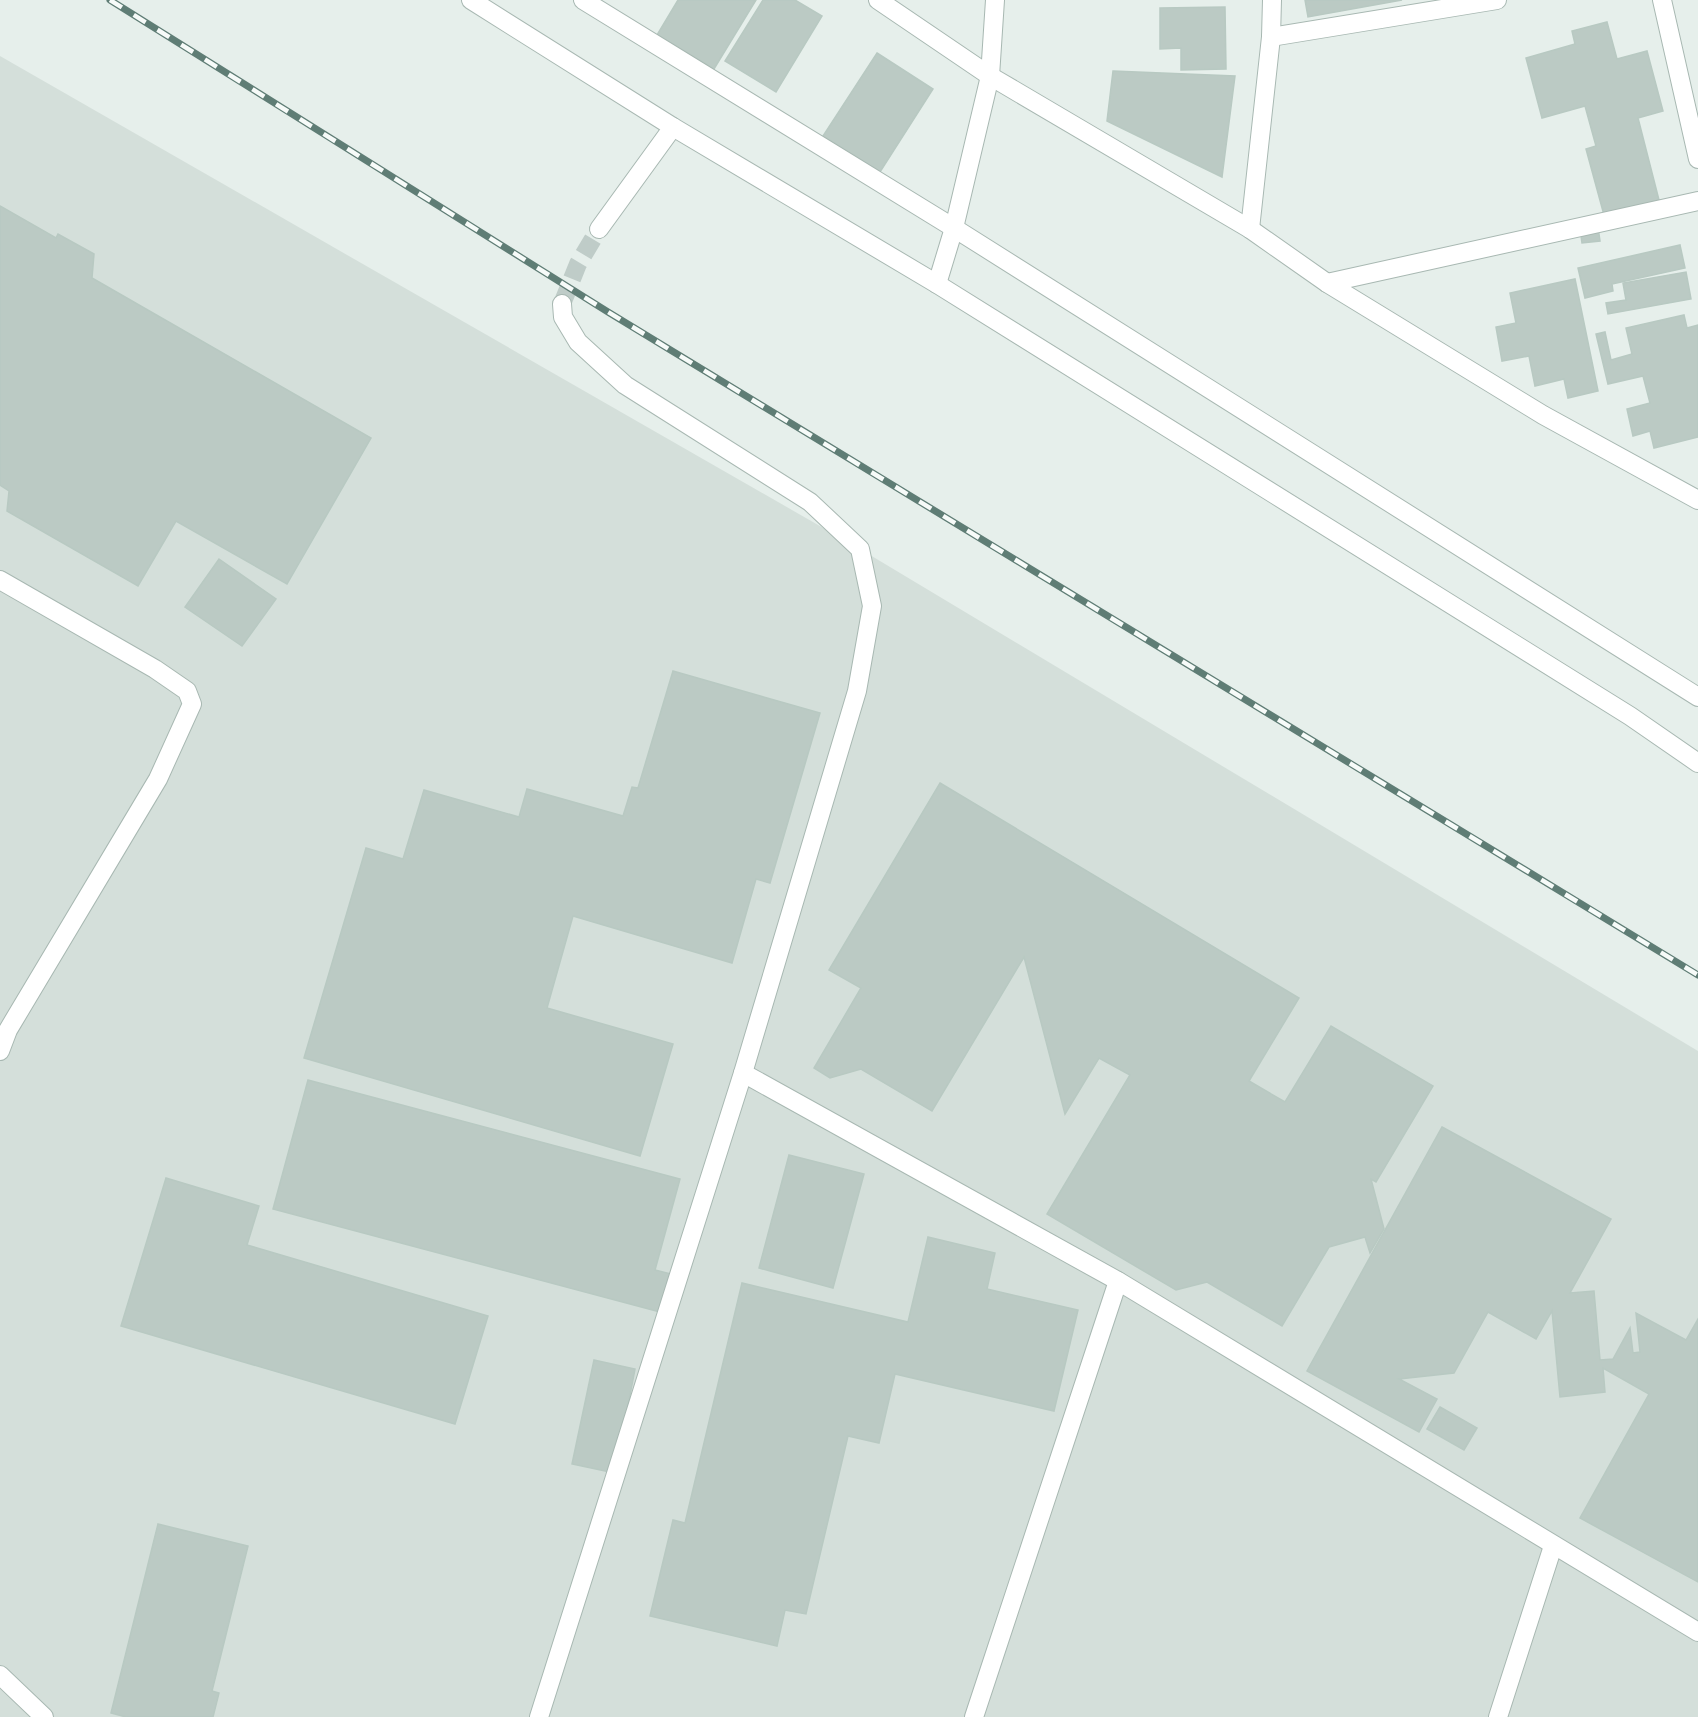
<svg xmlns="http://www.w3.org/2000/svg" width="1698" height="1717" viewBox="0 0 1698 1717" font-family="'Asap Condensed',sans-serif">
<style>
.built{fill:#d4dfda}
.building{fill:#bbcac4;stroke:#b8c9c2;stroke-width:1.5}
.lines{fill:none;stroke-linecap:round;stroke-linejoin:round}
.minor-tunnel{stroke:#bfccc8;stroke-width:18;stroke-dasharray:18 9;stroke-linecap:butt}
.minor-casing{stroke:#a8b8b2;stroke-width:20}
.minor{stroke:#fff;stroke-width:18}
.rail-casing{stroke:#5f7d75;stroke-width:7}
.rail{stroke:#f7fbf9;stroke-width:4.5;stroke-dasharray:14;stroke-linecap:butt}
</style>
<rect width="100%" height="100%" fill="#e6efeb"/>
<path class="built" d="M0,56L860,549L1698,1051V1717H0Z"/>
<g class="building">
<path d="M678,0H756L714,69L657,35Z"/>
<path d="M763,0H795L822,16L776,92L725,61Z"/>
<path d="M1305,0H1402L1308,17Z"/>
<path d="M1225,7L1226,69L1181,70V48L1160,49V8Z"/>
<path d="M1607,22L1617,59L1647,51L1663,111L1638,118L1659,200L1604,215L1586,149L1596,146L1585,106L1542,118L1526,58L1575,44L1572,31Z"/>
<path d="M877,53L933,89L880,172L823,136Z"/>
<path d="M1113,71L1235,76L1222,177L1107,121Z"/>
<path d="M0,206L56,238L58,234L94,254L92,278L371,438L287,584L176,521L138,586L7,511L9,491L0,485Z"/>
<path d="M1597,220L1600,241L1582,243L1579,222Z"/>
<path d="M1680,245L1685,268L1612,284L1613,291L1585,298L1578,268Z"/>
<path d="M1686,272L1691,299L1608,314L1606,303L1626,300L1623,283Z"/>
<path d="M1575,279L1598,391L1568,398L1564,379L1535,386L1529,356L1502,361L1496,327L1516,323L1510,293Z"/>
<path d="M1684,315L1687,328L1698,325V437L1654,448L1650,431L1633,436L1627,409L1650,403L1643,376L1608,384L1596,334L1605,332L1611,360L1632,354L1626,328Z"/>
<path d="M219,559L276,599L242,646L185,607Z"/>
<path d="M673,671L820,713L770,883L756,879L732,963L573,916L547,1008L673,1044L640,1156L304,1058L366,848L403,859L424,790L519,817L527,789L623,816L632,787L638,788Z"/>
<path d="M940,783L1299,998L1249,1081L1285,1102L1331,1026L1433,1086L1376,1182L1371,1179L1384,1229L1370,1253L1365,1237L1329,1247L1282,1326L1207,1282L1176,1290L1047,1214L1130,1075L1099,1058L1065,1114L1024,957L932,1111L861,1069L830,1078L814,1068L861,988L829,970Z"/>
<path d="M308,1080L680,1179L655,1270L675,1275L664,1313L273,1209Z"/>
<path d="M1442,1127L1611,1219L1570,1293L1594,1291L1600,1360L1613,1359L1630,1328L1633,1353L1640,1352L1636,1313L1686,1340L1698,1319V1582L1580,1518L1649,1394L1603,1368L1605,1392L1560,1397L1552,1311L1536,1339L1488,1312L1454,1373L1399,1379L1437,1399L1419,1432L1307,1371Z"/>
<path d="M789,1155L864,1174L833,1288L759,1268Z"/>
<path d="M166,1178L259,1206L247,1245L488,1316L455,1424L121,1326Z"/>
<path d="M928,1237L995,1253L987,1289L1078,1310L1054,1411L895,1374L879,1443L848,1436L806,1614L785,1610L777,1646L650,1616L673,1520L685,1523L742,1283L908,1322Z"/>
<path d="M594,1360L635,1369L615,1473L572,1464Z"/>
<path d="M1440,1407L1477,1428L1464,1450L1427,1429Z"/>
<path d="M158,1524L248,1546L212,1691L219,1693L213,1717H126L111,1713Z"/>
</g>
<g class="lines">
<path class="minor-tunnel" d="M562,304L578,264L599,229"/>
<g class="minor-casing">
<g id="minor">
<path d="M471,0L673,127L937,284L1630,716L1698,763"/>
<path d="M583,0L954,228L1698,697"/>
<path d="M878,0L990,76L1250,229L1327,283L1543,415L1698,500"/>
<path d="M1662,0L1698,159"/>
<path d="M1271,37L1497,0"/>
<path d="M599,229L673,127"/>
<path d="M1250,229L1271,37L1272,0"/>
<path d="M1327,283L1698,201"/>
<path d="M937,284L954,228L990,76L995,0"/>
<path d="M0,580L155,669L187,691L192,704L158,779L8,1030L0,1051"/>
<path d="M743,1073L1118,1281L1698,1632"/>
<path d="M0,1675L44,1717"/>
<path d="M539,1717L743,1073L857,691L872,606L860,549L810,502L625,385L578,342L563,317L562,304"/>
<path d="M974,1717L1118,1281"/>
<path d="M1498,1717L1553,1546"/>
</g>
</g>
<use href="#minor" class="minor"/>
<g class="rail-casing">
<path id="rail" d="M110,0L608,312L1698,975"/>
</g>
<use href="#rail" class="rail"/>
</g>
</svg>
